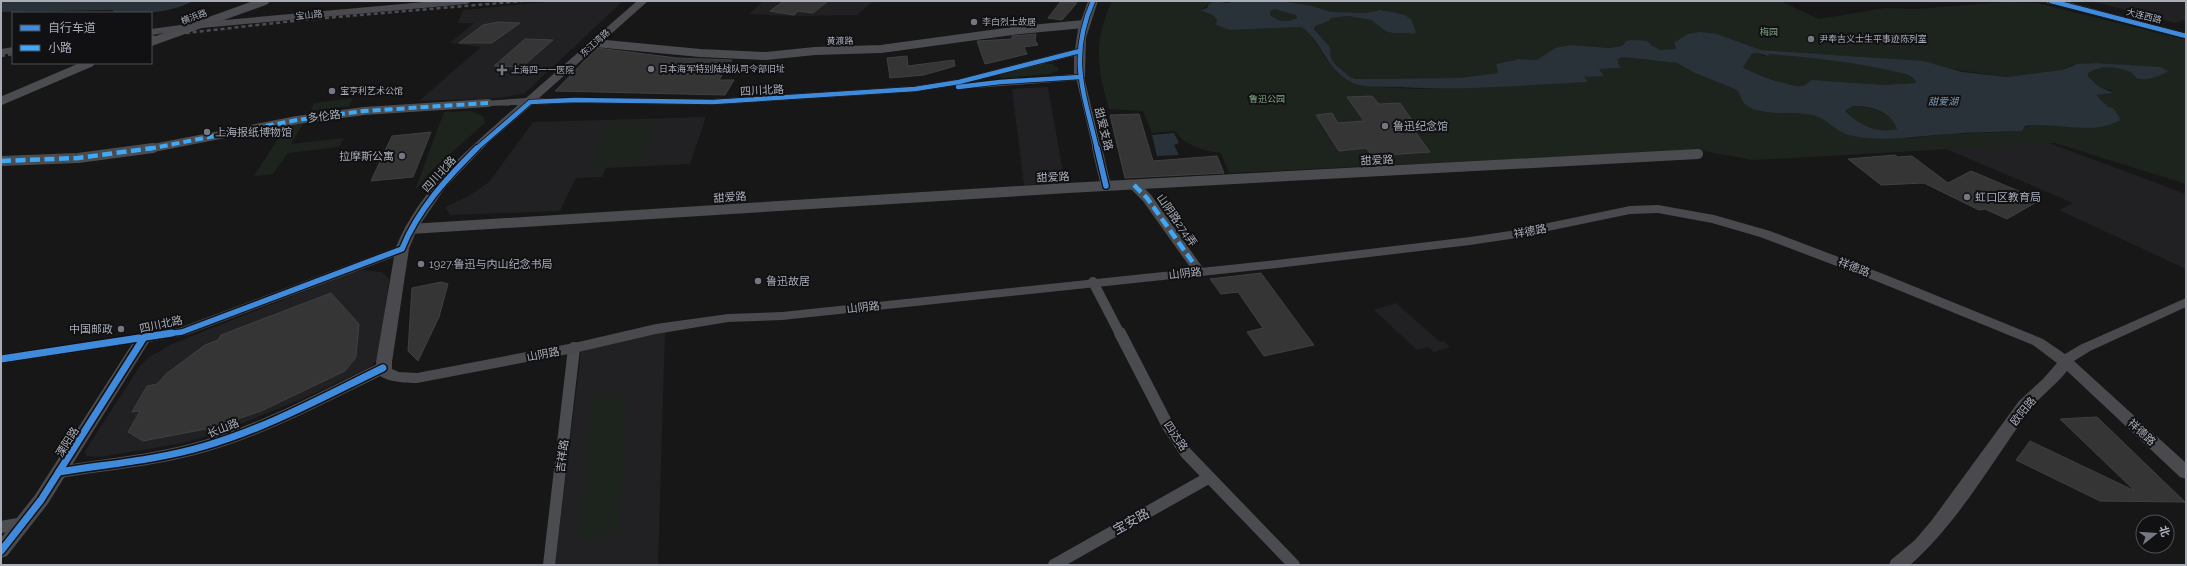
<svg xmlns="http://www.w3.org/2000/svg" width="2187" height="566" viewBox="0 0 2187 566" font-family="Raleway,'Noto Sans SC',sans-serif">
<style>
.built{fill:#212123}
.green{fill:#1d241e}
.water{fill:#2a3239;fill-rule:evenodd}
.building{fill:#353536;stroke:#3f4043}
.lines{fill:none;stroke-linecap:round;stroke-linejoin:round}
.street-far2{stroke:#4b4c50;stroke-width:8}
.street-far1{stroke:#4b4c50;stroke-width:10}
.street{stroke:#4b4c50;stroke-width:12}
.secondary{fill:#4a4a4e;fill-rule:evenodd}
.primary{fill:#4d4f52;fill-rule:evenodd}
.rail{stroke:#4b4c4f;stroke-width:2.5;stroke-dasharray:4 3;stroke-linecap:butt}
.quiet-far1{stroke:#3fa9f5;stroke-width:4;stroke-dasharray:8 4;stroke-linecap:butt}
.quiet{stroke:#3fa9f5;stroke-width:4.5;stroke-dasharray:10 4.5;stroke-linecap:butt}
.cycleway-far2-casing{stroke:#111113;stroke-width:6}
.cycleway-far1-casing{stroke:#111113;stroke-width:8}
.cycleway-casing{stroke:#111113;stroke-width:10}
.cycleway-far2{stroke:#408adc;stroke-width:4.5}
.cycleway-far1{stroke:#408adc;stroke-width:5.5}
.cycleway{stroke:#408adc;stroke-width:7}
.poi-dot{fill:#757880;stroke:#111113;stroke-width:1.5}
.labels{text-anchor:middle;stroke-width:4;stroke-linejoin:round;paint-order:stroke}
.far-street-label{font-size:9px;fill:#a8adb8;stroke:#111113}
.far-poi-label{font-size:9px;fill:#a8adb8;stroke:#111113;text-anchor:start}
.far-park-label{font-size:9px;fill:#7fa381;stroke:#111113}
.far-water-label{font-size:10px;font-style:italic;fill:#7f9bb3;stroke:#111113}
.street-label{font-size:11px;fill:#a8adb8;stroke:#111113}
.poi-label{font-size:11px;fill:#a8adb8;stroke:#111113;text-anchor:start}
.near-street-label{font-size:13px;fill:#a8adb8;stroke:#111113}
</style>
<rect width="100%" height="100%" fill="#171717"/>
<g class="built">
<path d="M556,1H623L525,93L499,98L419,101L481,47L450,43L474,23H458L463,10Z"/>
<path d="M763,1H874L857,15L791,16L749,14Z"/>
<path d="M2091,1H2186V20L2175,23Z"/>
<path d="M1048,87L1065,183L1024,185L1012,89Z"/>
<path d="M706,117L690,164L606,168L602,177L576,178L560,211L450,215L445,207L469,196L490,181L533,122Z"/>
<path d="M2049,143L2186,194V269L2059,210L2073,203L1944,148Z"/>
<path d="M364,270L382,272L389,279L380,351L377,360L370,367L300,400L218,433L183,443L101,457L86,456L85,451L140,366L149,357L172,344L353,272Z"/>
<path d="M1396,303L1440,342L1444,341L1450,347L1434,352L1428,347L1417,350L1374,310Z"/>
<path d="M665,332L658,565H555L581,351Z"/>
</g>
<g class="green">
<path d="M1112,1H1215L1200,10L1214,16L1230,30L1301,27L1309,31L1325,58L1340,75L1363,86L1419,89L1587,82L1583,77L1603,75L1599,69L1621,68L1618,63V59L1623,57L1677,63L1695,73L1737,90C1741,95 1741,101 1747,105C1764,119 1797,109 1818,116C1831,120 1839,133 1853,135L1909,138L1947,134L2009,132L2039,123L2084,127L2105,126L2115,123L2108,107L2095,95L2112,91L2098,86L2087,74C2097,64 2119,66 2130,72C2135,74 2136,78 2141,80L2152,77L2133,66L2095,63L2071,65L2062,70L2007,77L1875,58L1761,50L1717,34L1674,43L1676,49C1667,54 1638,43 1626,41L1622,46L1609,48L1570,45L1555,48L1537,60L1519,59L1496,64L1498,73L1459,78L1356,79L1350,77L1335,64L1331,58L1330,47L1314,28L1315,26L1329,21L1331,18L1348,16L1371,20C1377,24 1385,33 1393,33C1400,34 1406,32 1413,34L1411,19L1405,15L1393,12L1380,10L1365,13L1332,12L1302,4L1279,1H1780L1819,19L1885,8L1918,9L2004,2L2037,3L2186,40V184L2055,143L1754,160L1697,150L1229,173L1221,153C1203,151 1186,146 1175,131L1152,133L1143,111L1109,109C1097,67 1093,42 1112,1Z"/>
<path d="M1274,9L1296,15L1297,18C1287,23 1279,22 1270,15V12Z"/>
<path d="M1757,53L1765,57L1767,54L1804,56L1853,62L1902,72L1916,80L1915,83L1885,85L1812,80C1809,82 1805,86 1801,86C1791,88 1752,73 1743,67L1752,54Z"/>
<path d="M1039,64H1052L1058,68L1057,71L1049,74L1003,78L997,76Z"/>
<path d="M353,98L349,106L311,111L314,103Z"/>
<path d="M1853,106C1872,107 1889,111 1897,129C1877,134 1859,125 1845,111Z"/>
<path d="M471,111L483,116L485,123L433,169L415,190L444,112Z"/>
<path d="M657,120L638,165L588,168L609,122Z"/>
<path d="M303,123L291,144L344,138L339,147L288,153L273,174L254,176L287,125Z"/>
<path d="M626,390L619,533L579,541L592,395Z"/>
</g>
<g class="water">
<path d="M1,1H193C171,13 138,15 113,12V10L1,12Z"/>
<path d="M1215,1L1227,3L1235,1H1279L1308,5L1332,12L1365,13L1380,10L1393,12L1405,15L1411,19L1416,32L1413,34C1405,32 1400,34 1393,33C1385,33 1377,24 1371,20L1348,16L1331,18L1329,21L1315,26L1314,29L1330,47L1331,58L1335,64L1350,77L1356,79L1459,78L1498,73L1496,64L1519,59L1537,60L1555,48L1570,45L1609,48L1622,46L1626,41L1632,40L1647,41L1652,46L1661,50L1676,49L1674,43L1688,34L1700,32L1717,34L1761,50L1923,61L1962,72L2007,77L2062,70L2077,64L2095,63L2160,67L2168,71C2163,75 2146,81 2139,79C2135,78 2134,74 2130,72C2117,66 2100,65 2088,73V76L2098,86L2113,93L2096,95L2108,107L2113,108L2120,118L2119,121C2090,136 2055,121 2025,126L2022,131C1998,132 1973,132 1949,134C1916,136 1882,143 1849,135C1834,131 1826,117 1812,115C1792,111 1762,117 1746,105C1741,101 1741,95 1737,90L1695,73L1677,63L1623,57L1618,59V63L1621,68L1599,69L1604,76L1584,77L1588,82C1525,85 1462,91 1399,87C1383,86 1366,89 1351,82C1325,69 1320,37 1301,27L1230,30L1216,25L1217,20L1214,16L1200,10L1207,8L1209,4ZM1274,9L1296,15L1297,18C1287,23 1279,22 1270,15V12ZM1757,53L1769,56L1768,54C1811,57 1845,61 1888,70C1899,73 1908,72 1916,81L1915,83L1885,85L1812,80C1809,82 1805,86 1801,86C1792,88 1751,73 1743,67L1752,54ZM1853,106C1872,106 1890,111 1897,129C1877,134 1859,125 1845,111Z"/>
<path d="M1174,133L1179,143L1174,145L1179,155L1157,156L1152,135Z"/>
</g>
<g class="building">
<path d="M784,1H828L813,13L798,11L794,15L770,11Z"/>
<path d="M1061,1L1077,3L1062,20L1048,18Z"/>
<path d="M498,22L520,23L492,43H459L483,25Z"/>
<path d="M1036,34L1035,40L1038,45L1024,47L1027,54L985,64L977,41L1012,39V36Z"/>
<path d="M525,39L553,40L522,67L494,66Z"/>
<path d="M597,48L677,58L732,60L719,80H734L725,95L555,91Z"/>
<path d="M907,56L908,66L954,60L955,66L924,75L890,78L887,58Z"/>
<path d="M1372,96L1379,104L1400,103L1419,130H1414L1430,152L1372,156L1366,148L1339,151L1316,115L1332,113L1338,123L1364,121L1347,97Z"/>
<path d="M1139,114L1153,161L1217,156L1224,173L1125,178L1110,115Z"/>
<path d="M431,132L413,177L371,181L392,136Z"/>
<path d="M1895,155L1898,157L1912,156L1948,183L1971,171L2040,200L2007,219L1985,209L1979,210L1924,183L1881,185L1848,159Z"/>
<path d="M1261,273L1314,345L1264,356L1247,332L1263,328L1238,292L1221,294L1210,279Z"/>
<path d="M441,282L448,284L439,317L418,361L408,351L412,288Z"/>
<path d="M331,293L359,324L356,357L345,371L261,411L211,428L143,441L128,432L140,411L132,412L147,386L157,384L166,374L205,345L218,340L221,335Z"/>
<path d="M2097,417L2185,502L2100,501L2016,460L2030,441L2135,491L2060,419Z"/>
</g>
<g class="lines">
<g class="street-far2">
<path d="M151,42L265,1"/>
<path d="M595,43L700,53L766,56L815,51L881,49L1020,30L1084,24"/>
<path d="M1080,77L1097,149"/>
<path d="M1,101L90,63"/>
<path d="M148,149L297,120L364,111L488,103"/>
</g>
<g class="street-far1">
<path d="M1097,148L1106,186"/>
<path d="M1,161L78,158L153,148"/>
<path d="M1134,185L1147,198L1199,271"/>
<path d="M410,229L1068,188L1698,154"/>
<path d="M1093,282L1120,334"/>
</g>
<g class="street">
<path d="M1120,333L1168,426L1186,453L1294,565"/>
<path d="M59,472C108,464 158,460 205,446C267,428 325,396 383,368"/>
<path d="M1,527L24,523"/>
<path d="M549,565L574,348"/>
<path d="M1054,565L1208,478"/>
</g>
<g class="secondary">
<path d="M435,1H472L467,4L202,28L151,35V29L202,22Z"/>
<path d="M637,1H648L539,98L713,99L915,86L959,79L1075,49L1078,29L1088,1H1098L1086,38L1085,77L1080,80L975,88L970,85L975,82L1074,74V56L959,85L915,92L713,105L575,103L532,105L488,143L445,188L417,229L409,249L392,362V369L399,372L417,373L574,343L656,324L728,314L782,312L1277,260L1470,237L1510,231L1630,206L1658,205L1714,215L1770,231L1886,275L2043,339L2065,354L2080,345L2186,298V307L2090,351L2074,361L2186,463V479L2180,477L2067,371C2055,386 2039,397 2029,411C1992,462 1958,523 1910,565H1889L1891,560L1915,540L1932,520L2019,401L2043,379L2057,363L2033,345L1876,281L1760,237L1712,223L1658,213L1630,214L1510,239L1470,245L1277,268L782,320L728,322L656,334L574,353L417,383C408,383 381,382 377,372C376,369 377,365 376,362L394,257L187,335L149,342L47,505L7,556L1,558V538L35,495L132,344L1,364V354L179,328L396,247C420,188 472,146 518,105L488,106L482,103L484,101L526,98Z"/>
<path d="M13,47V53L1,55V49Z"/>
</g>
<path class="primary" d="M2046,1H2064L2186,33V39L2047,3Z"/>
<g class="rail">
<path d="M151,37L302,20L523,1"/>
<path d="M1,56L13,54"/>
</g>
<path class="quiet-far1" d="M148,149L297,120L364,111L488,103"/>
<g class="quiet">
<path d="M1,161L78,158L153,148"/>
<path d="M1134,185L1147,198L1199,271"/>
</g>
<g class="cycleway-far2-casing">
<g id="cycleway-far2">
<path d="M1093,1C1068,58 1084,93 1097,149"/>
<path d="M2051,1L2186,36"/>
<path d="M958,87L1000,82L1080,77"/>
<path d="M476,149L530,102L575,100L713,102L915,89L959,82L1080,51"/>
</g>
</g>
<g class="cycleway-far1-casing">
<g id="cycleway-far1">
<path d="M1097,148L1106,186"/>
<path d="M165,334L182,332L402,249C418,209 447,178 477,148"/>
</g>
</g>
<g class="cycleway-casing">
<g id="cycleway">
<path d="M1,359L172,333"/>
<path d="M59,472C108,464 158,460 205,446C267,428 325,396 383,368"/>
<path d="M1,551L41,500L143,339"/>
</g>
</g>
<use href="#cycleway-far2" class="cycleway-far2"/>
<use href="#cycleway-far1" class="cycleway-far1"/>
<use href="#cycleway" class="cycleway"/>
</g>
<g class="poi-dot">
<circle cx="974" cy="22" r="4"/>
<circle cx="1811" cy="39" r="4"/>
<circle cx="651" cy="69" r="4"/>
<path d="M500 64h4v4h4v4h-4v4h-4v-4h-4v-4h4z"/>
<circle cx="332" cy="91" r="4"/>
<circle cx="1385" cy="126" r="4"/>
<circle cx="207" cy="132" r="4"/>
<circle cx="402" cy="156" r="4"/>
<circle cx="1967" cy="197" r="4"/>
<circle cx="421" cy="264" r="4"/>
<circle cx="758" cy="281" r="4"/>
<circle cx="121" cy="329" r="4"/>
</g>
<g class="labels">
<g class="far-street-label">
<text transform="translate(309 15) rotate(-5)" y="3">宝山路</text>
<text transform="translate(2144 16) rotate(14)" y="3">大连西路</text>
<text transform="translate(194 17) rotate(-20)" y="3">横浜路</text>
<text transform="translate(840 41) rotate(-1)" y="3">黄渡路</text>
<text transform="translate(595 43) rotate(-42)" y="3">东江湾路</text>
</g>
<g class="far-poi-label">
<text x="982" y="25">李白烈士故居</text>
<text x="1819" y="42">尹奉吉义士生平事迹陈列室</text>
<text x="659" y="72">日本海军特别陆战队司令部旧址</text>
<text x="511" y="73">上海四一一医院</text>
<text x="340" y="94">宝亨利艺术公馆</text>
</g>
<g class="far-park-label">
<text x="1769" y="35">梅园</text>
<text x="1267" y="102">鲁迅公园</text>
</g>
<g class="far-water-label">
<text x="1943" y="105">甜爱湖</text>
</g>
<g class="street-label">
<text transform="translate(762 90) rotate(-3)" y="4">四川北路</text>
<text transform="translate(324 116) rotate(-7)" y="4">多伦路</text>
<text transform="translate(1104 129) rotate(76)" y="4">甜爱支路</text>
<text transform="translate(1377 160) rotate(-3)" y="4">甜爱路</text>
<text transform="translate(439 174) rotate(-48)" y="4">四川北路</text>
<text transform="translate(1053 177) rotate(-3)" y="4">甜爱路</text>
<text transform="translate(730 197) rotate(-4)" y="4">甜爱路</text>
<text transform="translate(1177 220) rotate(55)" y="4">山阴路274弄</text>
<text transform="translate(1530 231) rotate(-11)" y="4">祥德路</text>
<text transform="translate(1854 267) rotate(21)" y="4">祥德路</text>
<text transform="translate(1185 273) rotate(-6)" y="4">山阴路</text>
<text transform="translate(863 307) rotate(-6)" y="4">山阴路</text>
<text transform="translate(161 324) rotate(-12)" y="4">四川北路</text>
<text transform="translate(543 354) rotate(-11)" y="4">山阴路</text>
<text transform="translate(2023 411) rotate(-50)" y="4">欧阳路</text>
<text transform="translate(223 428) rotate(-21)" y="4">长山路</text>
<text transform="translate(2142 432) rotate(43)" y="4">祥德路</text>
<text transform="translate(1176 436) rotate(56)" y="4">四达路</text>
<text transform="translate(67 442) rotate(-58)" y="4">溧阳路</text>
<text transform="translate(562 456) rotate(-83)" y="4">吉祥路</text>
</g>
<g class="poi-label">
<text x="1393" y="130">鲁迅纪念馆</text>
<text x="215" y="136">上海报纸博物馆</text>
<text x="394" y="160" text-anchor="end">拉摩斯公寓</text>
<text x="1975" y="201">虹口区教育局</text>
<text x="429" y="268">1927·鲁迅与内山纪念书局</text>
<text x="766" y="285">鲁迅故居</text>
<text x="113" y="333" text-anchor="end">中国邮政</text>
</g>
<g class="near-street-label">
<text transform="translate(1131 521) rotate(-29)" y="5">宝安路</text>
</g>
</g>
<rect width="2187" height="566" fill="none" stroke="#a8adb8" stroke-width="4"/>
<rect x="12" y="12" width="140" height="52" fill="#111113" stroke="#4d4f55"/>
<rect x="20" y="25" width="20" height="6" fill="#408adc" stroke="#4d4f55"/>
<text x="48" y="32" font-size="12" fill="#a8adb8">自行车道</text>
<rect x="20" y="45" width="20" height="6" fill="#3fa9f5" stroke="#4d4f55"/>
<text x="48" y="52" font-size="12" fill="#a8adb8">小路</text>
<g transform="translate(2155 534) rotate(73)"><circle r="19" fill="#111113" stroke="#4d4f55"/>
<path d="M0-3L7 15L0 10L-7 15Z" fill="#757880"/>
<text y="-6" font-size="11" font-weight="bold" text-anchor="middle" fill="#a8adb8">北</text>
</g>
</svg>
